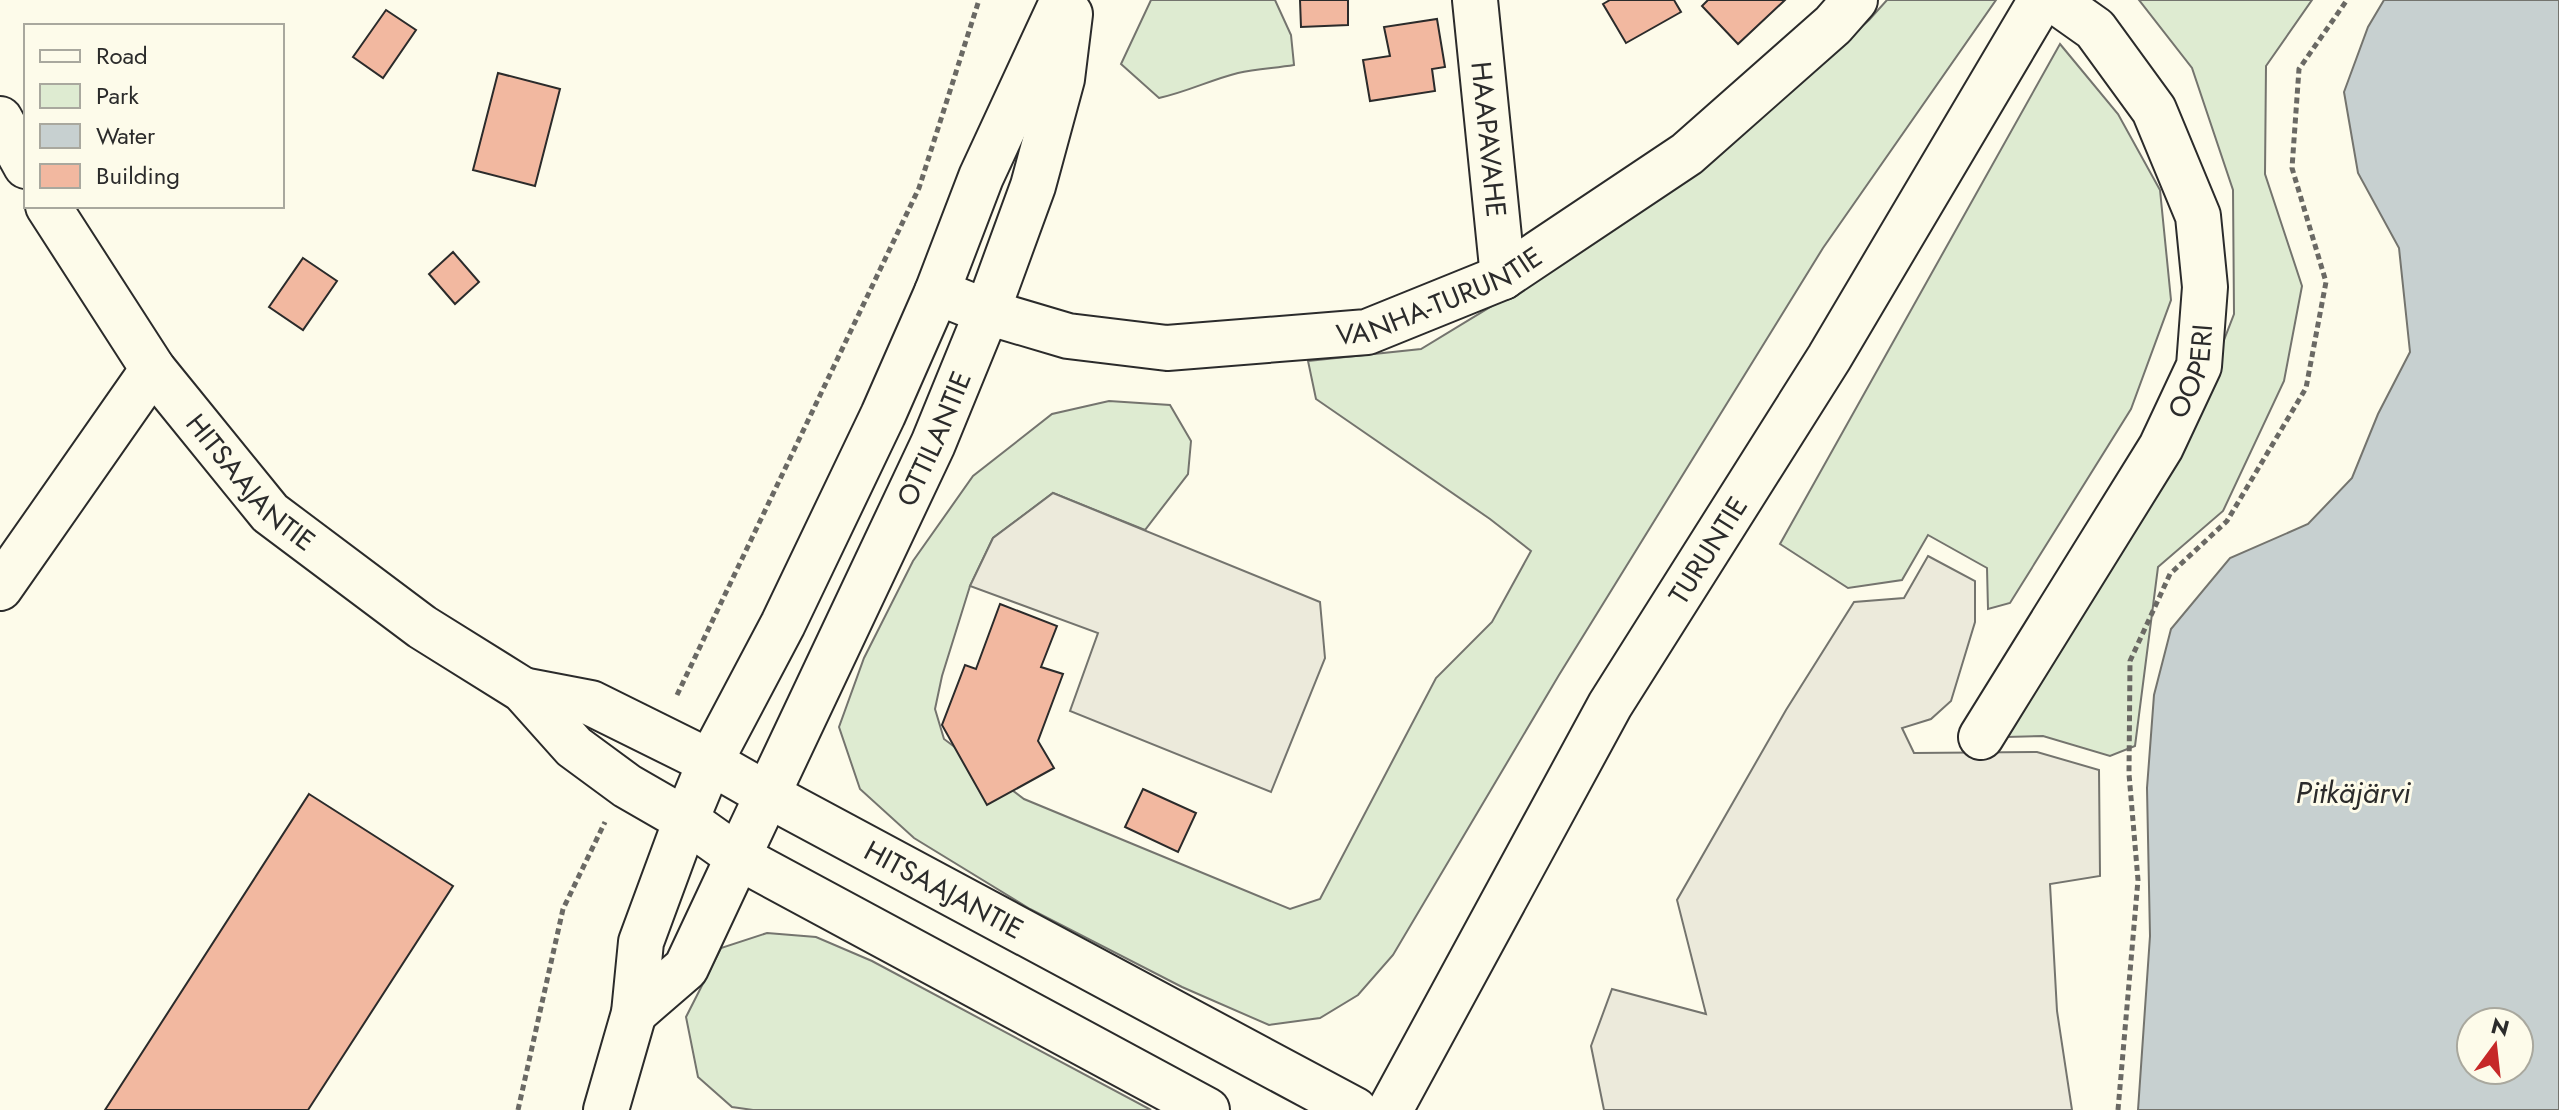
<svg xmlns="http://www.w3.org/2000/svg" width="2559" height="1110" viewBox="0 0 2559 1110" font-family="Jost,sans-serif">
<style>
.green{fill:#deebd1;stroke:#74746e;stroke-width:2}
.parking{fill:#eceadb;stroke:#74746e;stroke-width:2}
.water{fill:#c7d0d0;stroke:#74746e;stroke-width:2;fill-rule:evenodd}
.building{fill:#f2b8a0;stroke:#2b2b2b;stroke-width:2}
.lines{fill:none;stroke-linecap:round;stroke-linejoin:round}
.minor-casing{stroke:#2b2b2b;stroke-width:48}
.major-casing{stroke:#2b2b2b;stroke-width:48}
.highway-casing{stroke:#2b2b2b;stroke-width:48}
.path{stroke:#6a6964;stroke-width:5;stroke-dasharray:6 4;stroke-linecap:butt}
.minor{stroke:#fdfbea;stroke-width:44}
.major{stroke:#fdfbea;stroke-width:44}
.highway{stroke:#fdfbea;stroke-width:44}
.labels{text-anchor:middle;stroke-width:6;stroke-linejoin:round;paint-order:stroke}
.street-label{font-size:28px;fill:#2b2b2b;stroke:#fdfbea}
.water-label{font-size:30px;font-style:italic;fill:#2b2b2b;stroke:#fdfbea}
</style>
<rect width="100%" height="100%" fill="#fdfbea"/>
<g class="green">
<path d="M1151,0H1275L1291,35L1294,65C1276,68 1256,69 1238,73C1210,80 1187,92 1159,98L1121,64Z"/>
<path d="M1887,0H1996L1823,248L1559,675L1393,955L1358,995L1320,1018L1269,1025L1182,987L1030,909L914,838L860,789L839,727L864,658L913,561L973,476L1052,414L1109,401L1170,405L1191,441L1188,474L1145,530L1053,493L993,538L970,586L942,676L935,709L944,739L1024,799L1290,909L1320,899L1436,678L1492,622L1531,551L1490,519L1316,399L1308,361L1421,349L1556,267L1735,140L1869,20Z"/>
<path d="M2139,0H2312L2266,66L2265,174L2302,286L2284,381L2223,511L2158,567L2135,746L2110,756L2043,736L2007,737L2180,454L2234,314L2233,190L2192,68Z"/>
<path d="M2060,44L2118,114L2160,190L2171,300L2131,409L2010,603L1988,609L1987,568L1928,535L1902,580L1848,588L1780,544Z"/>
<path d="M767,933L816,937L872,961L1151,1110H753L732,1107L698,1077L686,1017L721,948Z"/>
</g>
<g class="parking">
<path d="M1053,493L1320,602L1325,658L1271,792L1070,711L1098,633L970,586L993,538Z"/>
<path d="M1928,556L1975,581V622L1951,701L1931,719L1902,728L1914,753L2037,752L2099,770L2100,876L2050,884L2057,1011L2072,1110H1604L1591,1046L1612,989L1706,1014L1677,900L1786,710L1854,602L1904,598Z"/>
</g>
<path class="water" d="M2384,0H2559V1110H2138L2150,936L2147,788L2154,695L2171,629L2230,558L2308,524L2352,478L2378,414L2410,352L2399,248L2358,173L2344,92L2368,27ZM2471,1022H2519V1070H2471Z"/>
<g class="building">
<path d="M1300,0H1348V25L1301,27Z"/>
<path d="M1610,0H1674L1681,12L1626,43L1603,4Z"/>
<path d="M1708,0H1785L1738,44L1702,6Z"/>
<path d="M386,10L416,30L383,78L353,57Z"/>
<path d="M1437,19L1445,67L1432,69L1435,91L1370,101L1363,60L1390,56L1384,27Z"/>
<path d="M498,73L560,89L535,186L473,170Z"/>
<path d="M453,252L479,282L455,304L429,274Z"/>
<path d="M303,258L337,281L303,330L269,307Z"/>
<path d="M1000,604L1057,626L1041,667L1063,674L1038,741L1054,768L987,805L942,725L965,665L976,669Z"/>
<path d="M1143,789L1196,813L1178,852L1125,827Z"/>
<path d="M309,794L453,886L308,1110H105Z"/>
</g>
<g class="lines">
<g class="minor-casing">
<g id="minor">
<path id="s1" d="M1475,0L1503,277"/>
<path d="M0,119L26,166"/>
<path id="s2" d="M48,206L153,369L270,513L422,627L523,690L574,747L627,786L686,820L641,942L634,1013L606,1110"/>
<path id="s3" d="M937,292L987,312L1068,336L1167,348L1367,332L1503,277L1687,154L1833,25L1855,0"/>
<path d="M0,588L153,369"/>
<path d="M523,690L591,703L710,762L766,794"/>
<path id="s4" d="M1981,737L2161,447L2199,366L2205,287L2198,216L2154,110L2095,29L2054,0"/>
<path d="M634,1013L686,968L738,857"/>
</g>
</g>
<g class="major-casing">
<g id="major">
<path d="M1063,0L981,177L937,292L883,415L783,624L710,762L686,820L738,857L1207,1110"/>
<path id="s5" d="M766,794L1355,1110"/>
<path id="s6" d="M738,857L933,444L987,312L1033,186L1062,79L1070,14"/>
</g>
</g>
<g class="highway-casing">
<g id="highway">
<path id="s7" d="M1390,1110L1610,705L1829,358L2041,0"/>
</g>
</g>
<g class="path">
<path d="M677,695L919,188L979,0"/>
<path d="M518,1110L563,909L605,822"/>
<path d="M2118,1110L2138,880L2129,774L2130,661L2170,574L2227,521L2306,388L2326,282L2292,168L2299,69L2347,0"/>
</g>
<use href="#minor" class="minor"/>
<use href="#major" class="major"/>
<use href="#highway" class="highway"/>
</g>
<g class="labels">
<g class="street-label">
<text dy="10" stroke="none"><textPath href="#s1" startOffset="140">HAAPAVAHE</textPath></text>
<text dy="10" stroke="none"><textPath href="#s3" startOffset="518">VANHA-TURUNTIE</textPath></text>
<text dy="10" stroke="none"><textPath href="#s4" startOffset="424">OOPERI</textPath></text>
<text dy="10" stroke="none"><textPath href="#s6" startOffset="462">OTTILANTIE</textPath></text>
<text dy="10" stroke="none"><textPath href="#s2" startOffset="344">HITSAAJANTIE</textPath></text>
<text dy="10" stroke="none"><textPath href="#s7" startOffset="644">TURUNTIE</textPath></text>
<text dy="10" stroke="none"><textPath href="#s5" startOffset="202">HITSAAJANTIE</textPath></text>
</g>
<g class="water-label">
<text x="2353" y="803">Pitkäjärvi</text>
</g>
</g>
<rect x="24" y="24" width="260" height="184" fill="#fdfbea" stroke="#a9a89e" stroke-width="2"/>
<rect x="40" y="50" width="40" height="12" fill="#fdfbea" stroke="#a9a89e" stroke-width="2"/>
<text x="96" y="64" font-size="24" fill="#2b2b2b">Road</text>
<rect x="40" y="84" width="40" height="24" fill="#deebd1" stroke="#a9a89e" stroke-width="2"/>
<text x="96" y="104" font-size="24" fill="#2b2b2b">Park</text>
<rect x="40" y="124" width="40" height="24" fill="#c7d0d0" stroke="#a9a89e" stroke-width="2"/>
<text x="96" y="144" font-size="24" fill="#2b2b2b">Water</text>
<rect x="40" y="164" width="40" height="24" fill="#f2b8a0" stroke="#a9a89e" stroke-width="2"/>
<text x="96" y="184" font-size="24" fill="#2b2b2b">Building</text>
<g transform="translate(2495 1046) rotate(15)"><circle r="38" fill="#fdfbea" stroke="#a9a89e" stroke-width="2"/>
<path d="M0-6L14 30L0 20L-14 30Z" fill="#c62828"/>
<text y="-12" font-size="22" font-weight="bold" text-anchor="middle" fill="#2b2b2b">N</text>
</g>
</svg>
